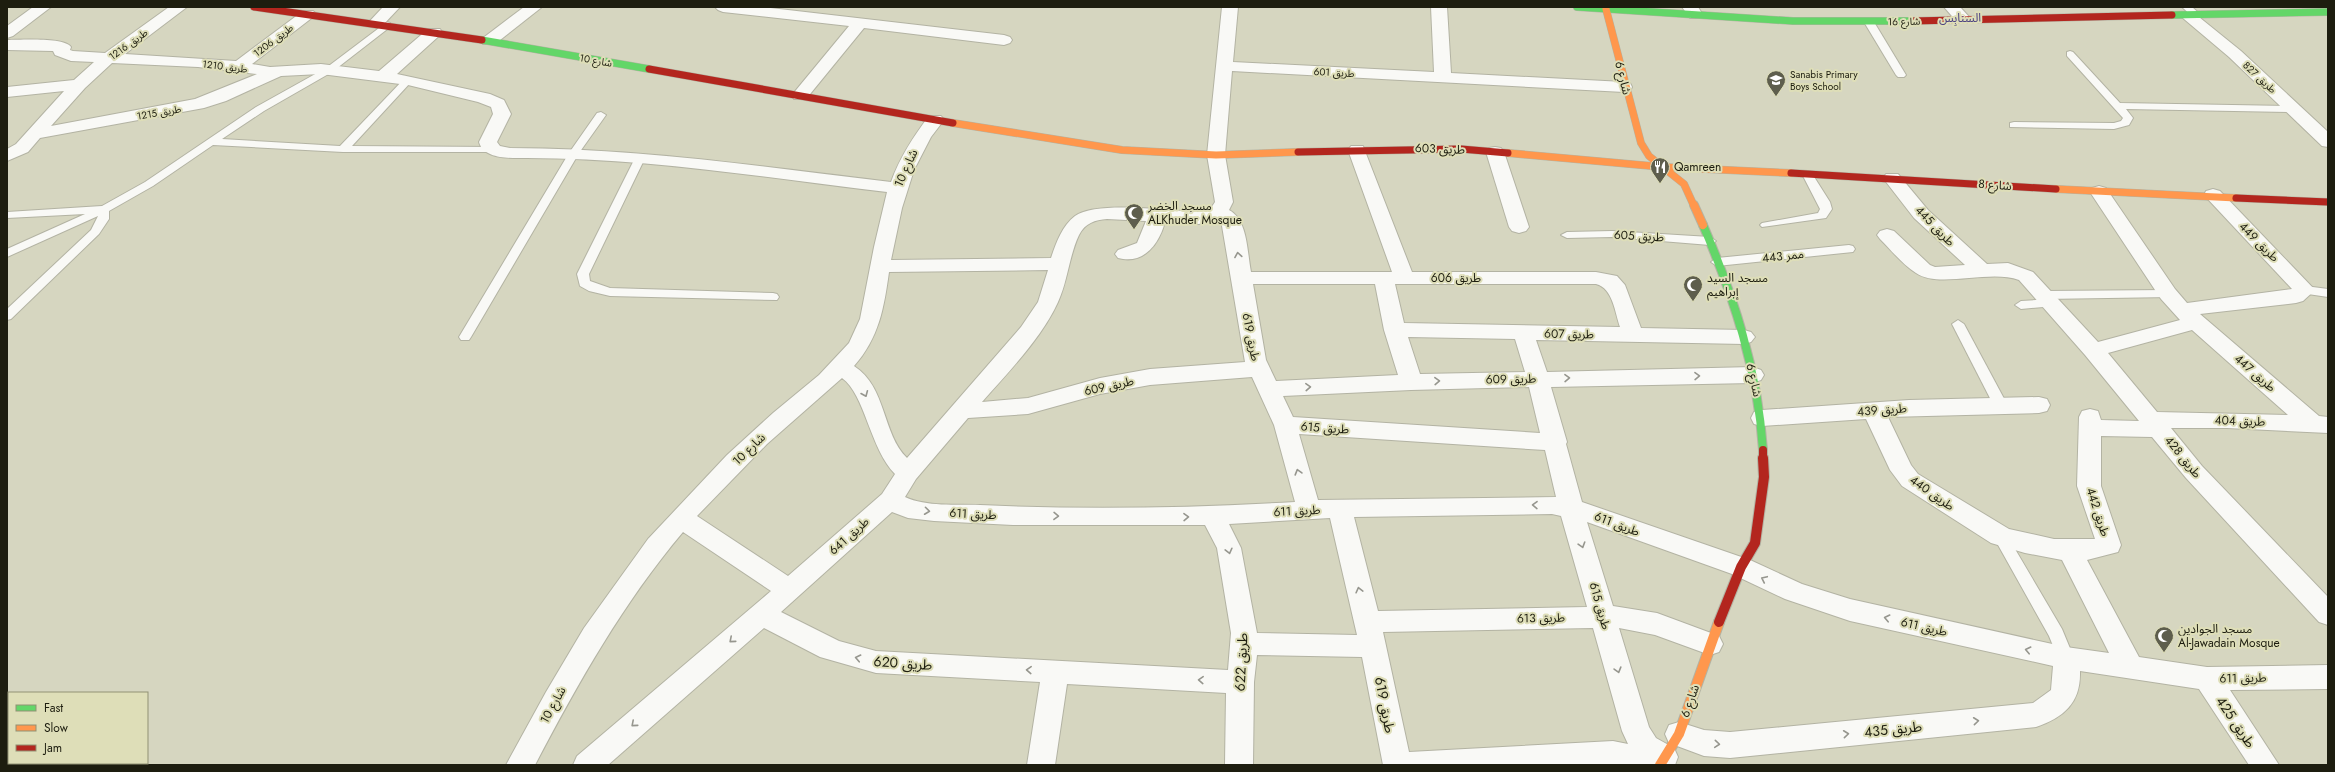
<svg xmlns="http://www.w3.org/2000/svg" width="2335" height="772" viewBox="0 0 2335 772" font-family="Jost,'Noto Sans Arabic',sans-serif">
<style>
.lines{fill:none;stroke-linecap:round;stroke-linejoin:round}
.lane-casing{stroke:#b3b3a3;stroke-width:2}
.street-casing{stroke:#b3b3a3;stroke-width:2}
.fast-far1-casing{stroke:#b3b3a3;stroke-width:8}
.fast-casing{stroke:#b3b3a3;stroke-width:10}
.slow-far2-casing{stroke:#b3b3a3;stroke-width:8}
.slow-far1-casing{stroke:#b3b3a3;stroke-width:10}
.slow-casing{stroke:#b3b3a3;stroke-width:12}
.jam-far2-casing{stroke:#b3b3a3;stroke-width:8}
.jam-far1-casing{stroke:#b3b3a3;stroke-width:10}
.jam-casing{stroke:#b3b3a3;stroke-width:12}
.lane{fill:#f9f9f6;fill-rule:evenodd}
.street{fill:#f9f9f6;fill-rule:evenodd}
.fast-far1{stroke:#63d668;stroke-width:7}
.fast{stroke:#63d668;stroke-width:8}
.slow-far2{stroke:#ff974d;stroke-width:7}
.slow-far1{stroke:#ff974d;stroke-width:8}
.slow{stroke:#ff974d;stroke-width:10}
.jam-far2{stroke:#b3261e;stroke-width:7}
.jam-far1{stroke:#b3261e;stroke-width:8}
.jam{stroke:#b3261e;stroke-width:10}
.oneway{stroke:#96968e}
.labels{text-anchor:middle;stroke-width:4;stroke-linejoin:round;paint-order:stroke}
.far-street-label{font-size:10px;fill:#1d1d0f;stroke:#dedeb8}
.far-poi-label{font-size:10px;fill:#1d1d0f;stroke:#dedeb8;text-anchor:start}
.far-quarter-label{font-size:12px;fill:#4e4482;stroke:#dedeb8}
.street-label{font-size:12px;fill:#1d1d0f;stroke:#dedeb8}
.poi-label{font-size:12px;fill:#1d1d0f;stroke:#dedeb8;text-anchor:start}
.near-street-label{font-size:14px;fill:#1d1d0f;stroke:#dedeb8}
</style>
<rect width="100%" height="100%" fill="#d6d6c0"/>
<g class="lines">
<g class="lane-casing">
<g id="lane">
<path d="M2182,7H2192L2202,16L2194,18Z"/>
<path d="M1866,20L1874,22L1906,75L1904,77H1898L1896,75L1864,22Z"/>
<path d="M387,22L390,23V27L332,72L264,111L222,139L340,146L405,78H411V82L352,146L494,147L498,148V152H343L213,145L153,186L109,211V219L99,234L11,319L7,320V309L91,230L98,216L7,257V249L85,214L7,218V212L102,206L145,182L256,107L326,68Z"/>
<path d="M2070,51L2073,52L2120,103L2295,106L2300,109L2295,112L2126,109L2133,118L2129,125L2114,129L2010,127V123L2014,122L2114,123L2121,121L2123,118L2067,56V52Z"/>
<path d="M601,112L606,115L579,153L471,337L469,340H461L459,337L569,153L597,113Z"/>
<path d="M640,155L645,158L589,274L590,281L610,288L773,293L777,294L779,297L777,300L610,296L589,291L580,286L577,274L635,158Z"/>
<path d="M1807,171L1811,172L1830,202L1832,209L1826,218L1762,227L1760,225L1762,223L1818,213L1820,209L1802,174Z"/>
<path d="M1612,231L1710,237L1716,241L1710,245L1612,237L1567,238L1561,235L1567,232Z"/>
<path d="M1849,245L1853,246L1855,249L1853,252L1717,266L1711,262L1717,258Z"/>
<path d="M2305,286L2328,289V297L2301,293L2299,290Z"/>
<path d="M2168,290L2174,294L2172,297L2044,299L2038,295L2044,291Z"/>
<path d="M2051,299L2057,303L2055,306L2021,309L2015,305L2021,301Z"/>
<path d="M1958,320L1964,324L2008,406L2006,409H1996L1994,406L1952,324Z"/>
<path d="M2000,530L2005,532L2062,629L2074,658L2072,663L2066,665L2060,663L2049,636L1993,536L1995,532Z"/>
</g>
</g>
<g class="street-casing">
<g id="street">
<path d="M33,7H51L13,36L7,38V26Z"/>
<path d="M169,7H187L125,54L236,61L303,11H313L316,14L313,17L252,64L270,67L321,64L379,71L428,29H440L442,32L440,35L397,74L490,94L504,100L511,114L497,142L500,146L510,148C638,148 764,167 891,182C900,157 913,137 929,116H941L944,120L931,137L914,170L902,208L891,260L1051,258C1056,243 1062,226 1075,216C1097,200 1171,211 1199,212L1211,208L1215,202L1207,155L1222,7H1238L1233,62L1434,72L1431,7H1447L1451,73L1624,82L1630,83L1632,87L1630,91L1624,92L1232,71L1225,155L1233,202L1229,210C1248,220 1247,252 1251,272H1392L1348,150L1351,146H1363L1412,272H1596L1617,276L1625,285L1641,328L1744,330L1751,332L1755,337L1751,342L1744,344L1536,340L1547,372L1753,367L1761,370L1764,375L1761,380L1753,383L1551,387L1567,442L1566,444L1582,502L1750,560L1802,584L1850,599L2066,647L2109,653L2062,560L2025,553L1991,543L1902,486L1890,470L1866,419L1762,426L1754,424L1751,418L1754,412L1762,410L1909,400L2039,397L2047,399L2050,405L2047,411L2039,413L1888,417L1911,465L1918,474L2009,529L2054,539H2095L2077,486L2079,417L2082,411L2090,409L2098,411L2101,420L2139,421L2085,355L2019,280C1989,269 1939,289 1916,273C1903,265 1891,250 1880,239L1877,235L1880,231L1887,229L1894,231L1930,265L1935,267L1965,265L1914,218L1883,178L1886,174H1898L1928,210L1987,264L2008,263L2033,272L2098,342L2180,320L2161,299L2090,192L2092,188L2099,186L2106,188L2175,289L2187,303L2292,289L2204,195L2206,191L2213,189L2220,191L2315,290L2303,301L2296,303L2200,314L2319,416L2328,417V433L2227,428H2171L2202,466L2328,597V625L2319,622L2186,478L2152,437L2101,436V486L2121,545L2118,552L2087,560L2139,657L2207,667L2328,665V689L2230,690L2279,765H2249L2199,689L2080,671C2081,703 2064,717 2036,727L1730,758L1704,756L1669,743L1665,734L1669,725L1679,722L1704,730L1730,732L2033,703L2051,690L2053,666L1850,621L1785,599L1732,574L1587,522L1613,606L1657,613L1719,636L1723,644L1719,652L1710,655L1655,635L1619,628L1649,727L1656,738L1674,748L1678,757L1675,765H1383L1362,657L1257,655L1254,682L1253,765H1225L1226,693L1067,684L1055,765H1027L1040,682L876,673L820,657L764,628L608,765H573L577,756L771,591L683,532C623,603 578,683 535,765H506L546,692L584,628L648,539L727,455L773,413L819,375L849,343L860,319L874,247L887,192C768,178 647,158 527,158C512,158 484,160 479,142L493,114L491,107L478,102L408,85L321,74L281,76L226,101L204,108L40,138L28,152L7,161V149L16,144L64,91L7,97V87L74,80L94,62L71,61L55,55L53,51L7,50V40C20,40 64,37 71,47L70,50L73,51L105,53ZM112,63L198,67L257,74L195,99L51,126L85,88ZM1107,219L1146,221L1137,243L1118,250L1115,254L1118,258C1144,265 1159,244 1165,222L1199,224L1219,219L1221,220L1245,362L1150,369L1100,378L1028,398L982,402C1009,371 1041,339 1058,302C1068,280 1069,256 1079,235C1085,223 1095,220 1107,219ZM1048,270L1038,302L1021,327L907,458C882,434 887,387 854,366C879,338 884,308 889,272ZM1253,284H1375L1384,330L1398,375L1276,381L1266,360ZM1395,284H1596C1613,288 1615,313 1620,327L1404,323ZM2192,330L2288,415L2157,412L2108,353ZM1408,337L1515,339L1525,372L1420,374ZM1252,377L1274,425L1295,502C1190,508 1085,510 980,505C956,504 926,507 905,497L916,479L968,418L1028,414L1100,394L1150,385ZM842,378C865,394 870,449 895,474L882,494L788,576L697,516L767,444ZM1529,387L1540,433L1293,417L1283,396L1411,390ZM1299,434L1545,450L1556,497L1318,500ZM892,512L908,518L934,521L1013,525H1205L1217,548L1231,633L1228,670L876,651L839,641L781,612ZM1552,514L1561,516L1587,607L1378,611L1354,517ZM1330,518L1357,635L1257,633L1241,548L1229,524ZM1593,628L1622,731L1628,744L1613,741L1409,752L1383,632Z"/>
<path d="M383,7H400L382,26H370L368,23Z"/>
<path d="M524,7H542L495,44H483L481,41L483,38Z"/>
<path d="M715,7H762L1004,35L1010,37L1012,40L1010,43L1004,45L864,28L806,99H794L792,95L849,26L723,12L718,10Z"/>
<path d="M1682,7H1698L1703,15L1700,18H1690Z"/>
<path d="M1944,7H1960L1972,20L1970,23H1958Z"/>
<path d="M2189,11L2194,13L2241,51L2328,132V147L2322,146L2229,57L2184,19L2181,16L2184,13Z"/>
<path d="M1495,147L1501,148L1504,152L1529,227L1526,231L1519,233L1512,231L1509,227L1486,152L1489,148Z"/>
</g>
</g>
<g class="fast-far1-casing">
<g id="fast-far1">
<path d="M1577,7L1793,21H1912"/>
<path d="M2172,15L2328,12"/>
<path d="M482,40L649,69"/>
</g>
</g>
<g class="fast-casing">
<path id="fast" d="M1703,225C1734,297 1758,371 1763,450"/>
</g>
<g class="slow-far2-casing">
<g id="slow-far2">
<path d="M1606,9L1641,143L1649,156L1684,184L1694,206"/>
<path d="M953,123L1122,150L1216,155L1298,152"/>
<path d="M1508,153L1663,167L1791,173"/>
<path d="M2056,189L2236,198"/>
</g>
</g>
<g class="slow-far1-casing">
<path id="slow-far1" d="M1694,205L1703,225"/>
</g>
<g class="slow-casing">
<path id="slow" d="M1660,765L1679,734L1719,622"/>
</g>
<g class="jam-far2-casing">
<g id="jam-far2">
<path d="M254,7L482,40"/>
<path d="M1912,21L2172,15"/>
<path d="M649,69L953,123"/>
<path d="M1298,152L1461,149L1508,153"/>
<path d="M1791,173L2056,189"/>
<path d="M2236,198L2328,202"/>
</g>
</g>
<g class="jam-far1-casing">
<path id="jam-far1" d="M1763,450V459"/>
</g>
<g class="jam-casing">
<path id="jam" d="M1719,622L1741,567L1755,543L1764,477L1763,458"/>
</g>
<use href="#lane" class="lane"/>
<use href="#street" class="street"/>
<use href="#fast-far1" class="fast-far1"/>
<use href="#fast" class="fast"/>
<use href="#slow-far2" class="slow-far2"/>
<use href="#slow-far1" class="slow-far1"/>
<use href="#slow" class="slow"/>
<use href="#jam-far2" class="jam-far2"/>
<use href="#jam-far1" class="jam-far1"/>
<use href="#jam" class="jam"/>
</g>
<defs><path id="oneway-chevron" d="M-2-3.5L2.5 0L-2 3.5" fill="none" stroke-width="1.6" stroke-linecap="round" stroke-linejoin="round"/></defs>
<g class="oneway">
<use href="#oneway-chevron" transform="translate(1238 255) rotate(-99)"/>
<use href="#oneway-chevron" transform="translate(1697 376) rotate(-1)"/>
<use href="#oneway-chevron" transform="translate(1567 378) rotate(-1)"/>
<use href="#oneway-chevron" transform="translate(1437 381) rotate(-2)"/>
<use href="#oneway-chevron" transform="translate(1308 387) rotate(-3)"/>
<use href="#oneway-chevron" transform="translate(865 394) rotate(67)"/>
<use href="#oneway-chevron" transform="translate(1298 472) rotate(-106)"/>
<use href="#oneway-chevron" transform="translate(1535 505) rotate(-179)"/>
<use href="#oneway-chevron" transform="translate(927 511) rotate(7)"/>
<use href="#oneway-chevron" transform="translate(1056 516) rotate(1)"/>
<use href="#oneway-chevron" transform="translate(1186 517) rotate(-1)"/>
<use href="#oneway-chevron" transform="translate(1582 545) rotate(73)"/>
<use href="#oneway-chevron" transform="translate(1229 551) rotate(76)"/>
<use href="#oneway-chevron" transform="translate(1764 579) rotate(-155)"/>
<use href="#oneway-chevron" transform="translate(1359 590) rotate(-104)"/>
<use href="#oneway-chevron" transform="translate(1887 618) rotate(-167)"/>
<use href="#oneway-chevron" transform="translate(732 640) rotate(139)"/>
<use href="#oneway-chevron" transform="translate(2028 650) rotate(-167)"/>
<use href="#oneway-chevron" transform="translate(858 658) rotate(-168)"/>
<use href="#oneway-chevron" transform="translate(1029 670) rotate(-177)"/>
<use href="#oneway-chevron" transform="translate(1618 670) rotate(74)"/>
<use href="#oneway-chevron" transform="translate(1201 680) rotate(-177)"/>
<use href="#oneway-chevron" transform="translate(1976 721) rotate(-6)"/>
<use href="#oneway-chevron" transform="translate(634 724) rotate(139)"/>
<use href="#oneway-chevron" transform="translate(1846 734) rotate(-6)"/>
<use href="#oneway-chevron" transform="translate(1717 744) rotate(5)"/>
</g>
<defs>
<g id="school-pin" transform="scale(1)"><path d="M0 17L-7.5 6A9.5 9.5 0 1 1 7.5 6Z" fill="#5e5e4d" stroke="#dedeb8"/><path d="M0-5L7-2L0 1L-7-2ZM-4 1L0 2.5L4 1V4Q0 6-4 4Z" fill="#fff"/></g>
<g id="restaurant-pin" transform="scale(1)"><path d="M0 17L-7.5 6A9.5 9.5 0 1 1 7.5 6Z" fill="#5e5e4d" stroke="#dedeb8"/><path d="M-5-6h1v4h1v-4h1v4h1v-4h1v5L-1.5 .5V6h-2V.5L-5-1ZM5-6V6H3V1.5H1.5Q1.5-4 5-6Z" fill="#fff"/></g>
<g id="mosque-pin" transform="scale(1)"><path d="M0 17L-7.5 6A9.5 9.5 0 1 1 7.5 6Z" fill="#5e5e4d" stroke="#dedeb8"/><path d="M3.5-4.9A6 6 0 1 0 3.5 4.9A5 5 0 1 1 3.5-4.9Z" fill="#fff"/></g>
</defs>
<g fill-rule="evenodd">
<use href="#school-pin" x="1776" y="80"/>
<use href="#restaurant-pin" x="1660" y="167"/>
<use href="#mosque-pin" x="1134" y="213"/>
<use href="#mosque-pin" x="1693" y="285"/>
<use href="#mosque-pin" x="2164" y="636"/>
</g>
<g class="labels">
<g class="far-street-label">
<text transform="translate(1904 21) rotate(-1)" y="4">شارع 16</text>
<text transform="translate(273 40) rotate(-37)" y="4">طريق 1206</text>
<text transform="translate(128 44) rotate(-36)" y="4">طريق 1216</text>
<text transform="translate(596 60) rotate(10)" y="4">شارع 10</text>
<text transform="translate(225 66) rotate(7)" y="4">طريق 1210</text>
<text transform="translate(1334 72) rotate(3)" y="4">طريق 601</text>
<text transform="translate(2260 77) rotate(43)" y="4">طريق 827</text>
<text transform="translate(159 112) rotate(-10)" y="4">طريق 1215</text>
</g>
<g class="far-poi-label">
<text x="1790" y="78">Sanabis Primary<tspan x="1790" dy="12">Boys School</tspan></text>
</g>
<g class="far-quarter-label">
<text x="1960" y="22">السنابِس</text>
</g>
<g class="street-label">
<text transform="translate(1623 78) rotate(76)" y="4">شارع 6</text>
<text transform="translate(1440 149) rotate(2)" y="4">طريق 603</text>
<text transform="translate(906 168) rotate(-66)" y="4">شارع 10</text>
<text transform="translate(1995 185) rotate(4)" y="4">شارع 8</text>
<text transform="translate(1935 226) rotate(46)" y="4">طريق 445</text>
<text transform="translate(1639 236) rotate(3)" y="4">طريق 605</text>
<text transform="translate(2259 242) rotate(45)" y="4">طريق 449</text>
<text transform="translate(1783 256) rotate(-6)" y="4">ممر 443</text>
<text x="1456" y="282">طريق 606</text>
<text transform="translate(1569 334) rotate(1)" y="4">طريق 607</text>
<text transform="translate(1251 337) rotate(79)" y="4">طريق 619</text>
<text transform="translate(2255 373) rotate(41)" y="4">طريق 447</text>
<text transform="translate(1511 379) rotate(-1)" y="4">طريق 609</text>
<text transform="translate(1754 380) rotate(77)" y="4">شارع 6</text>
<text transform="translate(1109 386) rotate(-12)" y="4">طريق 609</text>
<text transform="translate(1882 410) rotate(-4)" y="4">طريق 439</text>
<text transform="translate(2240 421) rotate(2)" y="4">طريق 404</text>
<text transform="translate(1325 428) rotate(4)" y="4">طريق 615</text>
<text transform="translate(749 449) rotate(-44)" y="4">شارع 10</text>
<text transform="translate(2183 457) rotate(51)" y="4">طريق 428</text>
<text transform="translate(1932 493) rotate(35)" y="4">طريق 440</text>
<text transform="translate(1297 511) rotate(-3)" y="4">طريق 611</text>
<text transform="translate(2098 512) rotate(72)" y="4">طريق 442</text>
<text transform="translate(973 514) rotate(3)" y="4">طريق 611</text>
<text transform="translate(1617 524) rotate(21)" y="4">طريق 611</text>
<text transform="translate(849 536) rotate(-42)" y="4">طريق 641</text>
<text transform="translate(1600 606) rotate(74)" y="4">طريق 615</text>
<text transform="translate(1541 618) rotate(-1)" y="4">طريق 613</text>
<text transform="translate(1924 627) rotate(13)" y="4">طريق 611</text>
<text transform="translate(2243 678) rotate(-1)" y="4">طريق 611</text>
<text transform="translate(1690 701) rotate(-71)" y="4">شارع 6</text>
<text transform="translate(553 705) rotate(-61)" y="4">شارع 10</text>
</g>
<g class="poi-label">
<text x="1674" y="171">Qamreen</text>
<text x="1148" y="210">مسجد الخضر<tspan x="1148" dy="14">ALKhuder Mosque</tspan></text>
<text x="1707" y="282">مسجد السيد<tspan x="1707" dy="14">إبراهيم</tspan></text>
<text x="2178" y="633">مسجد الجوادين<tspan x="2178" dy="14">Al-Jawadain Mosque</tspan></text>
</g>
<g class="near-street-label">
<text transform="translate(1241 662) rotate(-87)" y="5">طريق 622</text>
<text transform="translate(903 663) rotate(4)" y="5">طريق 620</text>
<text transform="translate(1385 705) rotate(79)" y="5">طريق 619</text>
<text transform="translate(2236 722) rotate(56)" y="5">طريق 425</text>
<text transform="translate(1893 729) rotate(-6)" y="5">طريق 435</text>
</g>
</g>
<rect width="2335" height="772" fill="none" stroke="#1d1d0f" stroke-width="16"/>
<rect x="8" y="692" width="140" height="72" fill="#dedeb8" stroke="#919174"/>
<rect x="16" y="705" width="20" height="6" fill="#63d668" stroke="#919174"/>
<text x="44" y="712" font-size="12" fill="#1d1d0f">Fast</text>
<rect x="16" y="725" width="20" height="6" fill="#ff974d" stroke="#919174"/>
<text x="44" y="732" font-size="12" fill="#1d1d0f">Slow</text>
<rect x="16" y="745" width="20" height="6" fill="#b3261e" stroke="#919174"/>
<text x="44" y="752" font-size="12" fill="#1d1d0f">Jam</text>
</svg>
